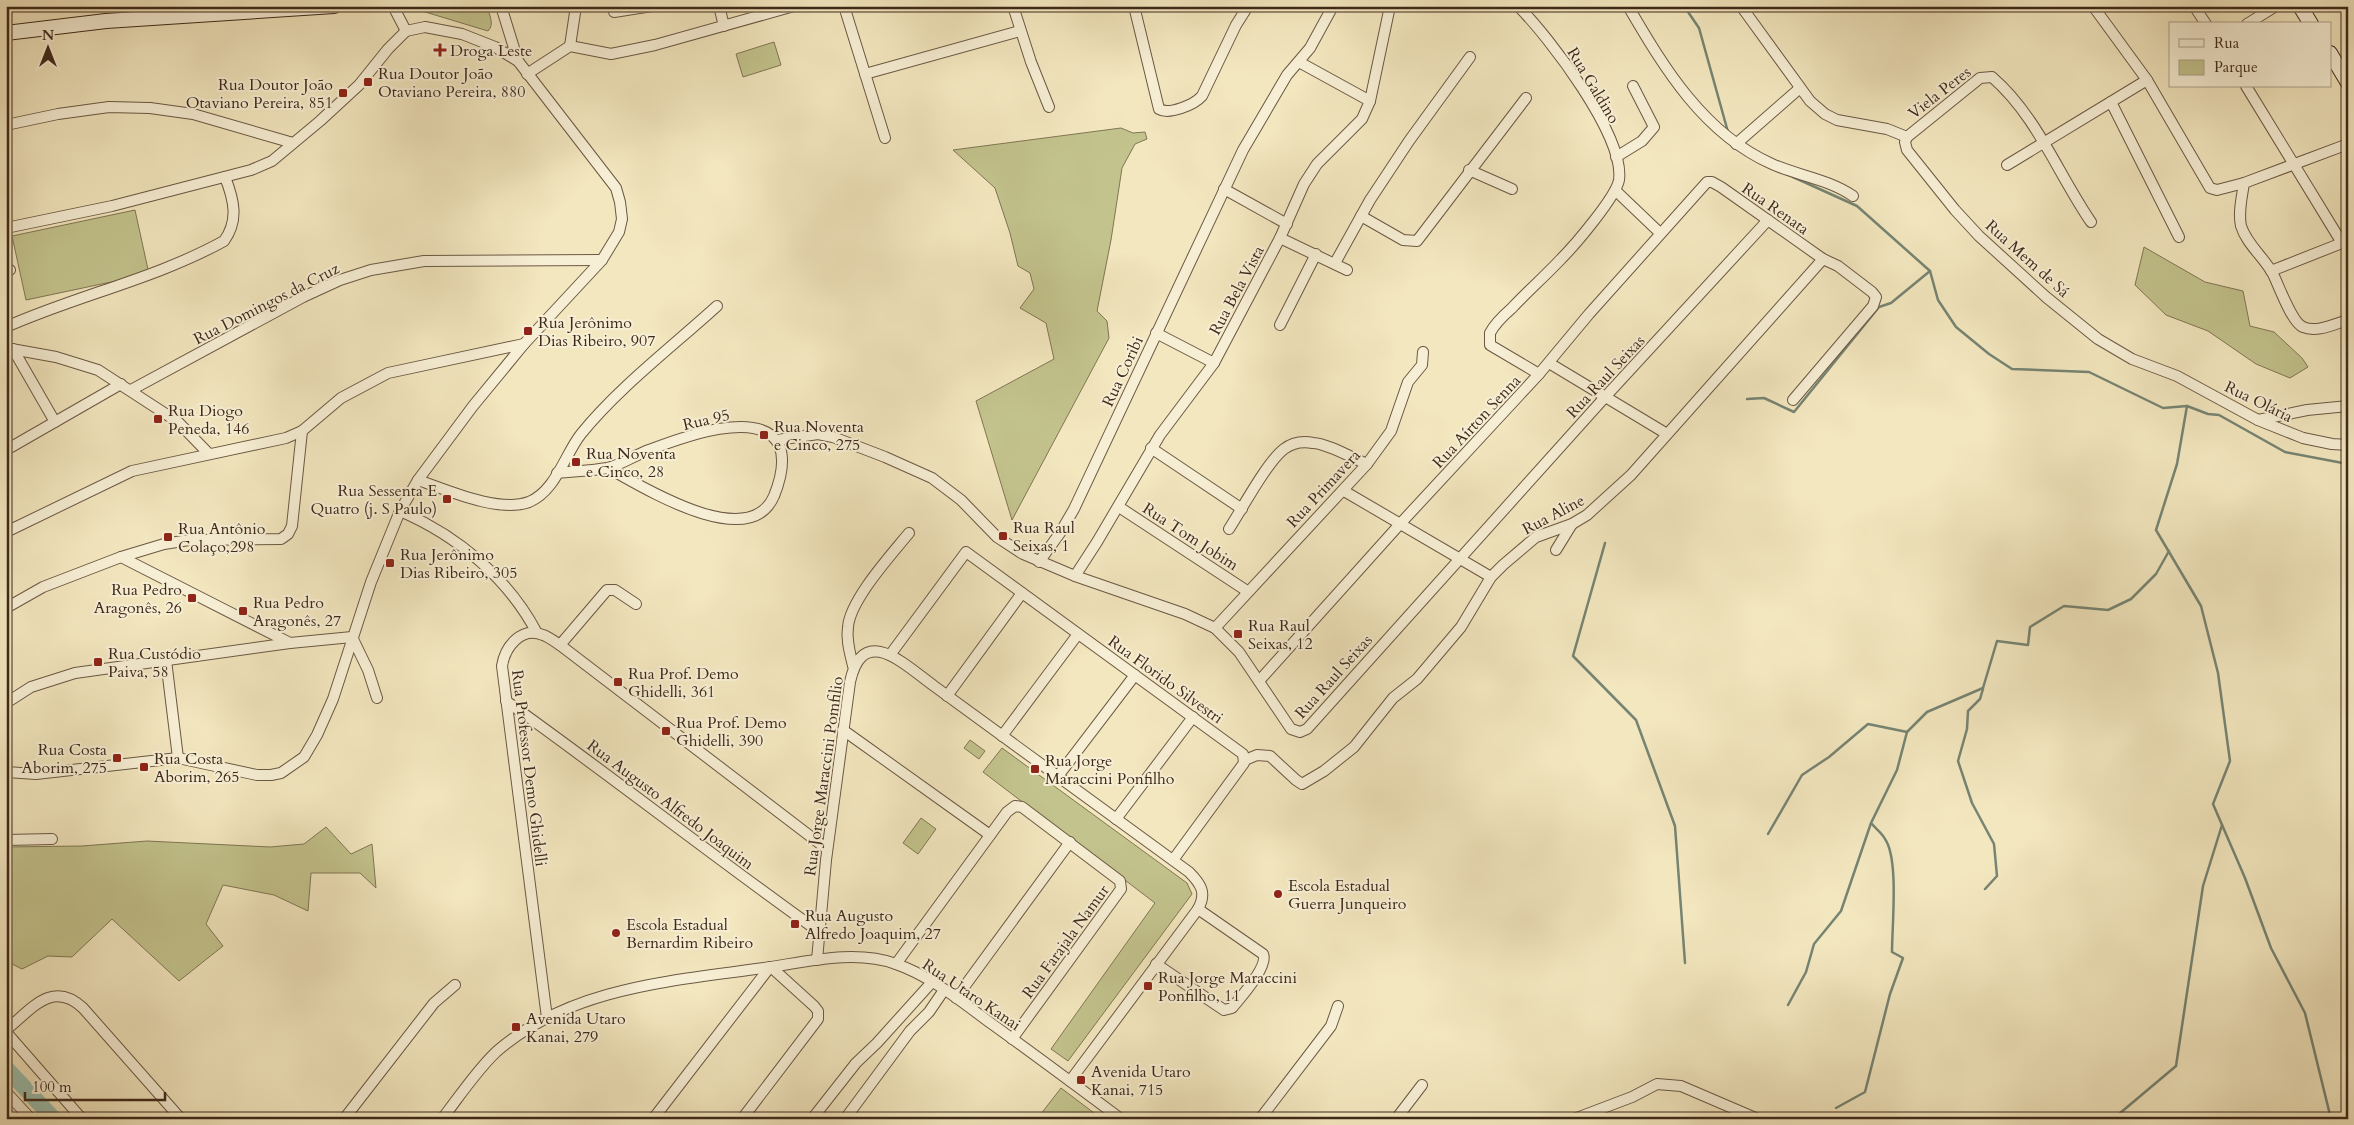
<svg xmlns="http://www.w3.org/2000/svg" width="2354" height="1125" viewBox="0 0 2354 1125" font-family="Cardo,serif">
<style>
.green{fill:#c3c38d;stroke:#807654}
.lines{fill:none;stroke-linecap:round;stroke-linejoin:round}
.stream{stroke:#768473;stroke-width:2.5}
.river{stroke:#9bc0af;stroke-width:16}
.street-casing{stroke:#6b5843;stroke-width:12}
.secondary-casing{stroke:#3e291a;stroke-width:16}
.street{stroke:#f7efd5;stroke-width:10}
.secondary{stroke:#f7efd5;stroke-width:14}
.poi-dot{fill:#8f2418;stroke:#f7efd5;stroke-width:2}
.labels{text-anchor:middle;stroke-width:4;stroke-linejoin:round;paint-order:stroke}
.poi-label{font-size:16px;fill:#3e291a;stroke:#f7efd5;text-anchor:start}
.street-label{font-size:16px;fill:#3e291a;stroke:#f7efd5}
</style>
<rect width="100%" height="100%" fill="#f3e7bf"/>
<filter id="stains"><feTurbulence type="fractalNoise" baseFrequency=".004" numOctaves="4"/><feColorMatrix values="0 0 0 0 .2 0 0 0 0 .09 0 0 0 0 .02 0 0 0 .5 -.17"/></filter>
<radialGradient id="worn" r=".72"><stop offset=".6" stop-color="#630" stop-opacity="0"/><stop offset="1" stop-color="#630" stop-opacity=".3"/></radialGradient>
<g class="green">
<path d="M411,6H487C489,15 495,24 488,31L412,8Z"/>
<path d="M774,42L781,65L743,77L736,54Z"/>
<path d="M1121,128L1133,133L1145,132L1147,139L1135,144L1122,168L1111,240L1097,311L1107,321L1109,338L1012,520L976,401L1054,359L1046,323L1020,308L1034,289L1030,273L1018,266L1010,233L995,188L953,150Z"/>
<path d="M135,210L149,274L26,300L12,236Z"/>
<path d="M2144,247L2205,282L2243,291L2250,326L2274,332L2302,358L2308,367L2290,378L2256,364L2208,331L2166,315L2135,285Z"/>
<path d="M970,740L985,751L979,759L964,748Z"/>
<path d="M1002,748L1187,883L1192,894L1068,1061L1051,1049L1155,903L983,772Z"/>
<path d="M921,818L936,829L918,854L903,843Z"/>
<path d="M326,827L351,854L372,844L376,888L360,873H311L308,911L274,895L223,885L206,924L223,946L179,981L112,919L72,957L48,956L22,969L6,961V847L82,846L147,841L270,847L304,844Z"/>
<path d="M1061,1088L1102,1119H1037Z"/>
</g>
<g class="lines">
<g class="stream">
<path d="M1684,6L1699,28L1728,132"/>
<path d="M1793,177L1857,206L1930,271L1938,300L1956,327L1989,354L2012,369L2089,372L2163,408L2187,406L2208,414L2219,415L2285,452L2348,464"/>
<path d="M1747,399L1764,398L1794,412L1879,307L1891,303L1930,271"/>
<path d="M2187,406L2177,464L2156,530L2201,606L2218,673L2230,761L2213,804L2245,878L2271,948L2305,1013L2331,1119"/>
<path d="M1605,543L1573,656L1636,720L1675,826L1685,963"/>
<path d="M1983,689L1980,699L1968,711L1967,729L1958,761L1972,803L1994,844L1997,876L1985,889"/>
<path d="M1768,834L1802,775L1829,757L1868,724L1907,732"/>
<path d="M1788,1005L1806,972L1814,944L1841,911L1871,823L1897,770L1907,732L1927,712L1983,688L1997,641L2028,645L2030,627L2064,606L2108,610L2131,599L2156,574L2169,551"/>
<path d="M1836,1108L1865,1092L1890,994L1903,958L1892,952C1892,926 1899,859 1885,839C1882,833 1876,829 1872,824"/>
<path d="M2113,1119L2176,1066L2203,886L2222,825"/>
</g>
<path class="river" d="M6,1068L54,1119"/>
<g class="street-casing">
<g id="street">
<path d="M393,6L406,31"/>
<path d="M501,6L518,61"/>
<path d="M614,6V12L652,6"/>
<path d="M719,6L724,26"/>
<path d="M844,6L885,138"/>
<path d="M1013,6L1031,62L1049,107"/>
<path d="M1134,6L1159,109C1169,115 1194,105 1202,96L1236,25L1248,6"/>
<path d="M1518,6C1549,37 1625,136 1619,180C1616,197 1574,246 1561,259C1545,276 1528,291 1512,308C1504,315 1495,323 1490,333V345L1539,374"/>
<path d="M1628,6C1664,68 1704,134 1772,164C1799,176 1828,179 1853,196"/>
<path d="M1741,6L1810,101L1825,114L1837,120L1887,129L1907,137"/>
<path d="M2093,6L2147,80L2210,188L2217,190L2244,183L2348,144"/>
<path d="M2194,6L2206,24"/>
<path d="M2247,24L2276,6"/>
<path d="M570,46L576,6"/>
<path d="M1299,62L1370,101"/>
<path d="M527,74L570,46L611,54L655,45L794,6"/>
<path d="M865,74L1020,31"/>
<path d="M2246,86L2342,243"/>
<path d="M2111,102L2179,237"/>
<path d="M6,125L58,114L109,107L150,108L193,114L293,143"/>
<path d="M1907,137L1905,142L1907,150L1955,210L1979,236L2046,297L2098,339L2132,359L2177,376L2258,420L2303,438L2332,444L2348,445"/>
<path d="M1907,137L1980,78L1992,77C2037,116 2058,174 2091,222"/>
<path d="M1736,144L1800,88"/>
<path d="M1616,157L1642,141L1654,127L1633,86"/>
<path d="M2007,165L2147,80"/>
<path d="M1469,170L1512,189"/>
<path d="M2244,183C2242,197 2238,212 2241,226C2247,245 2264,257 2273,274C2279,286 2292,323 2303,327C2317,333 2334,324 2348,320"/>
<path d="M1224,189L1287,224"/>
<path d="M1616,191L1660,233"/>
<path d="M1361,216L1403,240L1417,241L1526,98"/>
<path d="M6,228L112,206L251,170L272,161L320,121L359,85L388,49L406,31"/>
<path d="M1280,238L1347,270"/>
<path d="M1335,263L1370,200L1409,141L1470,57"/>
<path d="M6,271L10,270"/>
<path d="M2271,271L2347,241"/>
<path d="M1280,325L1316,254"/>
<path d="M6,327C78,295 155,279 224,241C239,220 234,200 225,177"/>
<path d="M1156,333L1214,363"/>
<path d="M6,348L56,357L98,370L178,422L209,454"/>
<path d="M13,349L55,422"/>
<path d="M1549,363L1667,434"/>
<path d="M131,390L303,297L340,280L371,270L424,261L602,260"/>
<path d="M2258,420L2307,410L2348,406"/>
<path d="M777,440L818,434L833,437L885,457L932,478L961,500L997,537L1023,554L1075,576L1185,614L1215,628L1239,652L1291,729L1300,732L1307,729L1606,396L1768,220"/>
<path d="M1151,448L1242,509"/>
<path d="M6,450L121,384"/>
<path d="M557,473C573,471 591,471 607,468C621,465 635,455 649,450C678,439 760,407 779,445C786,461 780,481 774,496C749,554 641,486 608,468"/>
<path d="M418,480C447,490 498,513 529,502C556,491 565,454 581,434C618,388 673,346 717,306"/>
<path d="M1344,491L1491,577"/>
<path d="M1119,507L1247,591"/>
<path d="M400,511C458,536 508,578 537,633"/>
<path d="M1229,529C1242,509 1267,462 1284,449C1292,443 1303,441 1313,443C1329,444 1352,458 1367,464"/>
<path d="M6,532L132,471L286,438L302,431L341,398L388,373L524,344"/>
<path d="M1556,550L1572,524"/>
<path d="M121,557L290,643"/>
<path d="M1039,562L1060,533L1074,509L1243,150L1287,75L1310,48L1333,6"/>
<path d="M1075,576L1097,542L1160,435L1214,363L1280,238L1304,184L1317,164L1362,119L1370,101L1390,6"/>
<path d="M6,608L43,587L121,557L164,544L189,540L281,539L288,534L292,526L302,431"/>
<path d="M1215,628L1367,464L1391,431L1408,382L1422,365L1423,352"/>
<path d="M560,645L607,590H615L636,604"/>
<path d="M890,655L966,552L1243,754L1244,763L1173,860"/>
<path d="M166,660L178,758"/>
<path d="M853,666C850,653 846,640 848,627C850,600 891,555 909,533"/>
<path d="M1259,681L1400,524L1539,374L1589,314L1707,182H1712L1721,187L1823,259L1838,266L1872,292L1876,297L1873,306L1793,400"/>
<path d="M947,696L1022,593"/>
<path d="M506,701C611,776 713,856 818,931"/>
<path d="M6,703L31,687L75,673L290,643L352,637L368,670L377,698"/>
<path d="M843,730L990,835"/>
<path d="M1002,736L1078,634"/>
<path d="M1245,760L1257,755L1270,756L1296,780L1302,784L1324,771L1354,747L1393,698L1417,679L1461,627L1491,577L1503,565L1536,537L1572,524L1587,515L1631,475L1823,259"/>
<path d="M6,772L36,774L178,758L257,775H271L281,773L304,757L317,735L333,699L371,582L400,511L418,480L473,406L524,344L602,260L619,232L622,219L620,202L616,188L518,61L495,47L462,34L425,27L406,31"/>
<path d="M1058,776L1135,675"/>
<path d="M1116,819L1193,717"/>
<path d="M6,840L52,839"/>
<path d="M817,960L826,860L850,682C863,622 905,665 934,686L1189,872C1201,884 1207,893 1198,909L1070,1081"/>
<path d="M896,964L1007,812L1015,806L1022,807L1120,881L1121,889L1012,1039"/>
<path d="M1156,964L1224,1010L1232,1008C1240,998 1269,966 1263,954L1198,909"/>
<path d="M956,998L1070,842"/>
<path d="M547,1018L502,666C505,647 521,626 543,635C549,637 555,642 560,645L827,849"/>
<path d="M6,1030C31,1010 52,979 83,1008L181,1119"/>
<path d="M6,1032L82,1119"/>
<path d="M6,1092L31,1119"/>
<path d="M344,1119L434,1003L455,985"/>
<path d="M442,1119C459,1097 476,1071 496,1052C570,987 672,981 764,968C806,962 855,949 896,964C931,976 962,1002 992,1024C1035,1055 1078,1087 1121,1119"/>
<path d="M653,1119L770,967"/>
<path d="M742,1119L818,1019V1011L814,1006L771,967"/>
<path d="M812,1119L856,1063L877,1043L932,982"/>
<path d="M845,1119L910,1031L929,1012L944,990"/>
<path d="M1260,1119L1331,1026L1338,1006"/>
<path d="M1396,1119L1422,1085"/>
<path d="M1574,1119L1632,1097L1657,1084L1681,1086L1758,1119"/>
</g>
</g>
<g class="secondary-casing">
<g id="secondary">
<path d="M2300,6L2311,24"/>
<path d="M6,33L106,21L334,6"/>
<path d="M2330,53L2348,83"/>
</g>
</g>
<use href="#street" class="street"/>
<use href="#secondary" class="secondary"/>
</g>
<g class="poi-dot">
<path d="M437.5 42.5h5v5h5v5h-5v5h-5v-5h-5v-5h5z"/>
<rect x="363" y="77" width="10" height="10" rx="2.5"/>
<rect x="338" y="88" width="10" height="10" rx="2.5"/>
<rect x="523" y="326" width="10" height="10" rx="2.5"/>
<rect x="153" y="414" width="10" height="10" rx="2.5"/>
<rect x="759" y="430" width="10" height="10" rx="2.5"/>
<rect x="571" y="457" width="10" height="10" rx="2.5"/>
<rect x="442" y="494" width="10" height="10" rx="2.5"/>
<rect x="998" y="531" width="10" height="10" rx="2.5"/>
<rect x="163" y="532" width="10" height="10" rx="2.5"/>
<rect x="385" y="558" width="10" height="10" rx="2.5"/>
<rect x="187" y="593" width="10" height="10" rx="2.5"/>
<rect x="238" y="606" width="10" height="10" rx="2.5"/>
<rect x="1233" y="629" width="10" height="10" rx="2.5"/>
<rect x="93" y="657" width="10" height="10" rx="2.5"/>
<rect x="613" y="677" width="10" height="10" rx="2.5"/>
<rect x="661" y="726" width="10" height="10" rx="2.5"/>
<rect x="112" y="753" width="10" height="10" rx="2.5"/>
<rect x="139" y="762" width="10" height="10" rx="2.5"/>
<rect x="1030" y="764" width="10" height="10" rx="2.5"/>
<circle cx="1278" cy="894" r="5"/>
<rect x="790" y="919" width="10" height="10" rx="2.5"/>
<circle cx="616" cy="933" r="5"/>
<rect x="1143" y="981" width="10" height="10" rx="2.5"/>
<rect x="511" y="1022" width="10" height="10" rx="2.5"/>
<rect x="1076" y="1075" width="10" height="10" rx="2.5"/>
</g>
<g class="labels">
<g class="poi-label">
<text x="450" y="56">Droga Leste</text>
<text x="378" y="79">Rua Doutor João<tspan x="378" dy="18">Otaviano Pereira, 880</tspan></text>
<text x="333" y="90" text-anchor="end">Rua Doutor João<tspan x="333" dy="18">Otaviano Pereira, 851</tspan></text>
<text x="538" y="328">Rua Jerônimo<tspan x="538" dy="18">Dias Ribeiro, 907</tspan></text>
<text x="168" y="416">Rua Diogo<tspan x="168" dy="18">Peneda, 146</tspan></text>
<text x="774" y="432">Rua Noventa<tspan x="774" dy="18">e Cinco, 275</tspan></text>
<text x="586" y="459">Rua Noventa<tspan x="586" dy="18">e Cinco, 28</tspan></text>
<text x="437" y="496" text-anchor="end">Rua Sessenta E<tspan x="437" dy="18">Quatro (j. S Paulo)</tspan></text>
<text x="1013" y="533">Rua Raul<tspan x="1013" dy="18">Seixas, 1</tspan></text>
<text x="178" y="534">Rua Antônio<tspan x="178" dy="18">Colaço,298</tspan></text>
<text x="400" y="560">Rua Jerônimo<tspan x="400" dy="18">Dias Ribeiro, 305</tspan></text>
<text x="182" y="595" text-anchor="end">Rua Pedro<tspan x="182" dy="18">Aragonês, 26</tspan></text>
<text x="253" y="608">Rua Pedro<tspan x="253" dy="18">Aragonês, 27</tspan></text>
<text x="1248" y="631">Rua Raul<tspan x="1248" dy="18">Seixas, 12</tspan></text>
<text x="108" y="659">Rua Custódio<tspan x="108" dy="18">Paiva, 58</tspan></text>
<text x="628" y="679">Rua Prof. Demo<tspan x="628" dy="18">Ghidelli, 361</tspan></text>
<text x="676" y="728">Rua Prof. Demo<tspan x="676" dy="18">Ghidelli, 390</tspan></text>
<text x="107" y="755" text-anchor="end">Rua Costa<tspan x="107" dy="18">Aborim, 275</tspan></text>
<text x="154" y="764">Rua Costa<tspan x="154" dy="18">Aborim, 265</tspan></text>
<text x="1045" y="766">Rua Jorge<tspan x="1045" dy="18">Maraccini Ponfilho</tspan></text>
<text x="1288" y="891">Escola Estadual<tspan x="1288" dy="18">Guerra Junqueiro</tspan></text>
<text x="805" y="921">Rua Augusto<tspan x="805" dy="18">Alfredo Joaquim, 27</tspan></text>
<text x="626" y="930">Escola Estadual<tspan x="626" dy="18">Bernardim Ribeiro</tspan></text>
<text x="1158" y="983">Rua Jorge Maraccini<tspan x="1158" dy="18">Ponfilho, 11</tspan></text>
<text x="526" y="1024">Avenida Utaro<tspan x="526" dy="18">Kanai, 279</tspan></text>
<text x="1091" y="1077">Avenida Utaro<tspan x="1091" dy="18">Kanai, 715</tspan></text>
</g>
<g class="street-label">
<text transform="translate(1594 85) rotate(59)" y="6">Rua Galdino</text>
<text transform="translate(1939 92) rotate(-38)" y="6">Viela Peres</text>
<text transform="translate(1776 208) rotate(35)" y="6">Rua Renata</text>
<text transform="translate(2028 258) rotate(42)" y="6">Rua Mem de Sá</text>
<text transform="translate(1236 290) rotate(-62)" y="6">Rua Bela Vista</text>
<text transform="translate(266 303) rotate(-27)" y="6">Rua Domingos da Cruz</text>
<text transform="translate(1122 371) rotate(-65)" y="6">Rua Coribi</text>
<text transform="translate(1605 376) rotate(-47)" y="6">Rua Raul Seixas</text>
<text transform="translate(2259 401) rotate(26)" y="6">Rua Olária</text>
<text transform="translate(706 419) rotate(-13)" y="6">Rua 95</text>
<text transform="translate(1476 421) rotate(-47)" y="6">Rua Aírton Senna</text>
<text transform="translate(1323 488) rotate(-47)" y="6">Rua Primavera</text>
<text transform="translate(1553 514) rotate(-28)" y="6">Rua Aline</text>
<text transform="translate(1191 536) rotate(33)" y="6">Rua Tom Jobim</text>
<text transform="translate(1333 676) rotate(-48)" y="6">Rua Raul Seixas</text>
<text transform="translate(1166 679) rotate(36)" y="6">Rua Florido Silvestri</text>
<text transform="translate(530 768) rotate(83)" y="6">Rua Professor Demo Ghidelli</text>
<text transform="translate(823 776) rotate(-82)" y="6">Rua Jorge Maraccini Pomfilio</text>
<text transform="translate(671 804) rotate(37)" y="6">Rua Augusto Alfredo Joaquim</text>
<text transform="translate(1065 941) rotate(-54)" y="6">Rua Farajala Namur</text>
<text transform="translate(972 994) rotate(34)" y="6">Rua Utaro Kanai</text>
</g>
</g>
<rect width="2354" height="1125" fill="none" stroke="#f3e7bf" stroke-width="25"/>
<rect x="8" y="8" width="2339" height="1110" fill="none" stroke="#3e291a" stroke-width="2.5"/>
<rect x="12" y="12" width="2329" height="1100" fill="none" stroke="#3e291a"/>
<rect x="2169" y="22" width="162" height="65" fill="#f7efd5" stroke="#ada08a"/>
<rect x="2179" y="39" width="25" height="8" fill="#f7efd5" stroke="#ada08a"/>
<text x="2214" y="48" font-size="15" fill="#3e291a">Rua</text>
<rect x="2179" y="60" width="25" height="15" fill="#c3c38d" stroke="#ada08a"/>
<text x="2214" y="72" font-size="15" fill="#3e291a">Parque</text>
<g transform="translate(48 48)" stroke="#f7efd5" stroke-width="4" paint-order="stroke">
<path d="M0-4L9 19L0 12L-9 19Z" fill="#3e291a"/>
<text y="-8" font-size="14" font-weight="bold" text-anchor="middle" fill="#3e291a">N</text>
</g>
<path d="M25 1092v8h140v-8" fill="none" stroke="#3e291a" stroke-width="2.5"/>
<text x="32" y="1092" font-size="15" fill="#3e291a" stroke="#f7efd5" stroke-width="4" paint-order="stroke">100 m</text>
<rect width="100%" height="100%" filter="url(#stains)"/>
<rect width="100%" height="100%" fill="url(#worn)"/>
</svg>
